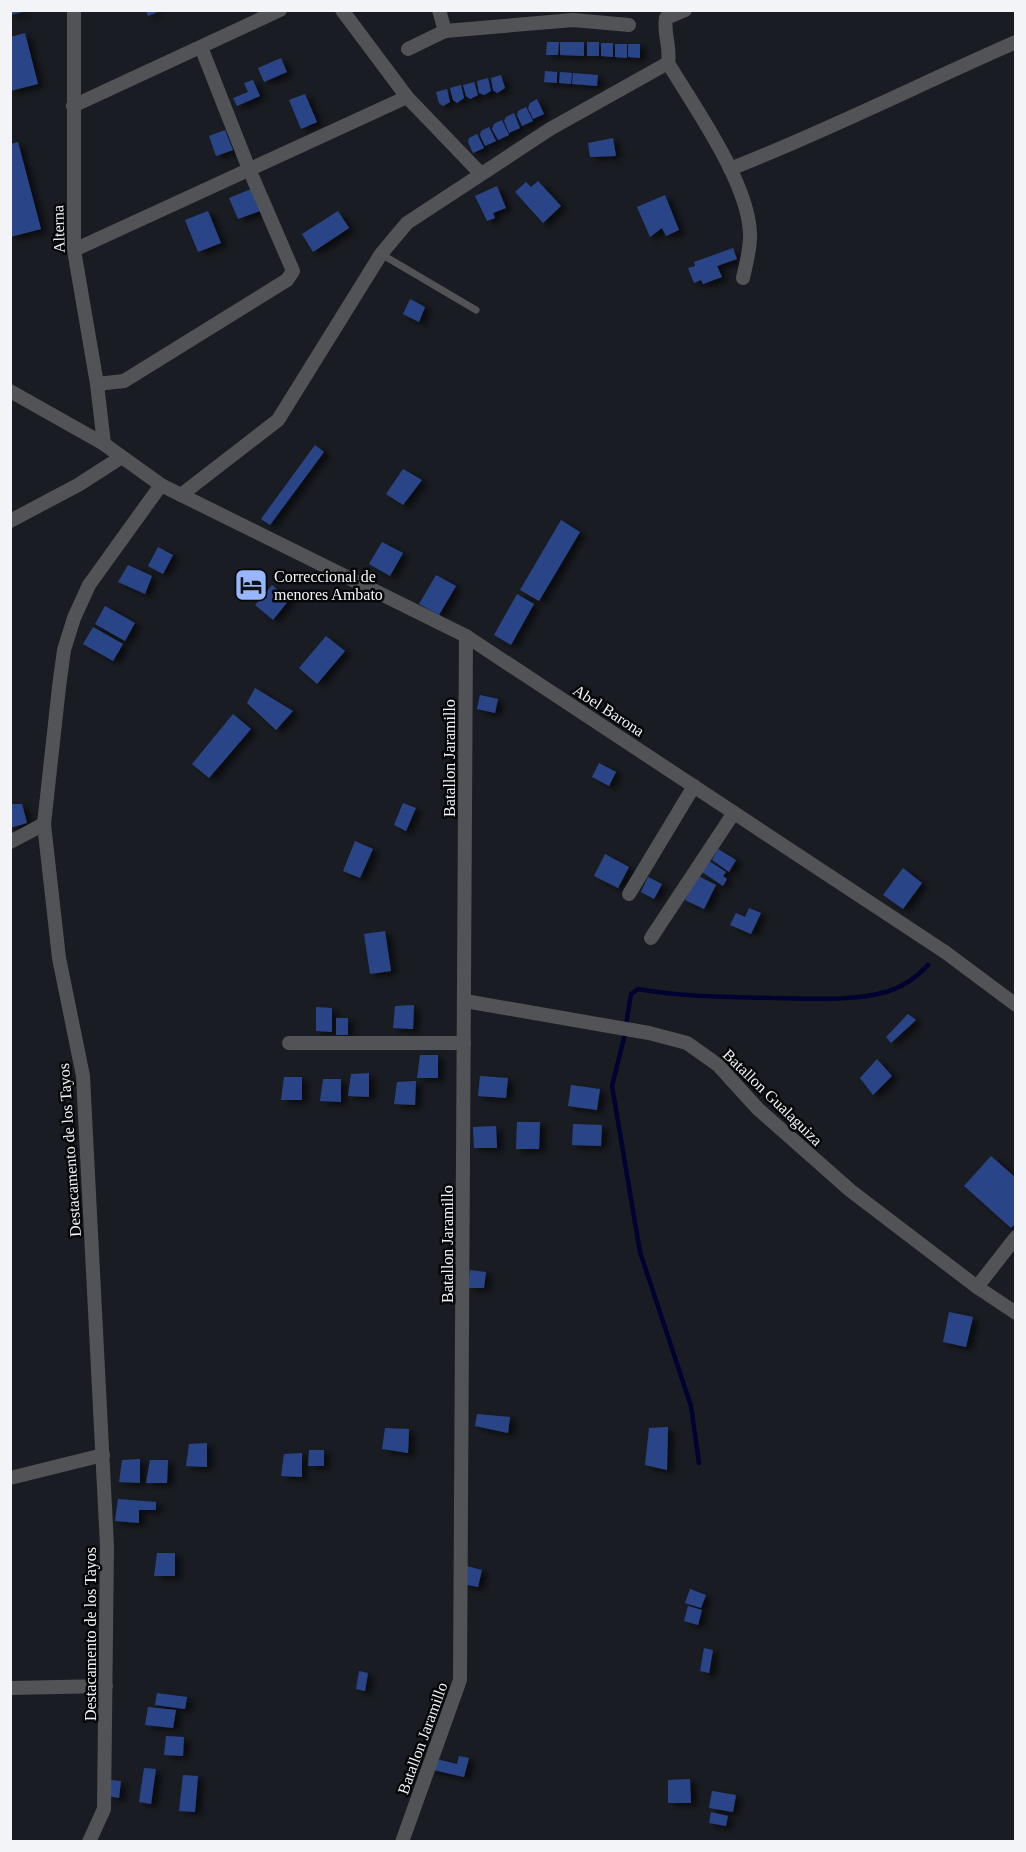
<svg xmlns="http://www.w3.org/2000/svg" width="1026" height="1852" viewBox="0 0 1026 1852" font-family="Georgia,serif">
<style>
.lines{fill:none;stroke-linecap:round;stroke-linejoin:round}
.stream{stroke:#010230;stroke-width:4.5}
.building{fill:#2c4587;filter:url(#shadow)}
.service{stroke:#525356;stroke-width:7}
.minor{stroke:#525356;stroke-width:14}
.labels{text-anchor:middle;stroke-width:5;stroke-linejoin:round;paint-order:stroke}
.street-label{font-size:16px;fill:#f2f4f8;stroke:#060709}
.poi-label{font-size:16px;fill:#f2f4f8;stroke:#060709;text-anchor:start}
</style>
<defs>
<filter id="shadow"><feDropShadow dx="6" dy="3.5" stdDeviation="3" flood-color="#0009"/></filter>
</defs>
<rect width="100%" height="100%" fill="#191c22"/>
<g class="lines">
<path class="stream" d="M699,1463L691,1406L640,1252L612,1086L624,1038L631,994L638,989C682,997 726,997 771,998C809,998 849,1002 886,992C903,987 916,978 928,965"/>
</g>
<g class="building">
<path d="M10,10H27V11L10,15Z"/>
<path d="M146,11H160L148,16Z"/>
<path d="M25,33L38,84L10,91V37Z"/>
<path d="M547,42H559L558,55H546Z"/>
<path d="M560,42H584V56L560,55Z"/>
<rect x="587" y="42" width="12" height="14"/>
<path d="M601,43H613V57L601,56Z"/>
<path d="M615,44H627V58L615,57Z"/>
<path d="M628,44H640V58L628,57Z"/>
<path d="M281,58L287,72L264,82L258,68Z"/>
<path d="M545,71L557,72V83L544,82Z"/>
<path d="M560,72L572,73L571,84L559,83Z"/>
<path d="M573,73L598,75L597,86L572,84Z"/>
<path d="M501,75L505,88L497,93L493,90L491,78Z"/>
<path d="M488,78L491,91L484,95L479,93L477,81Z"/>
<path d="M253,80L260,96L237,106L233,98L248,92L244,83Z"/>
<path d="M474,82L478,95L470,99L466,96L463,85Z"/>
<path d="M461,85L464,98L457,103L453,100L450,88Z"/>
<path d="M447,89L450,102L443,106L439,103L436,92Z"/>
<path d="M305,94L317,122L301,129L289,100Z"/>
<path d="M537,99L544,114L533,119L528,108L530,103Z"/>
<path d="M526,107L533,121L522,126L517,115L518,111Z"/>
<path d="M514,113L520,128L509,133L504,121L506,117Z"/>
<path d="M502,120L509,135L498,140L492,129L494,124Z"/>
<path d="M489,127L496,141L485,146L480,135L481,131Z"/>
<path d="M225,130L233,150L216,156L209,136Z"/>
<path d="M477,134L484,148L473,153L468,142L469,138Z"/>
<path d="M613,138L616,156L590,157L588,143Z"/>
<path d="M18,142L41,229L10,237V144Z"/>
<path d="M538,181L561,206L543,223L515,192L526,182L531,187Z"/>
<path d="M497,186L506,208L493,213L495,218L487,221L475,196Z"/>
<path d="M251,189L260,211L238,219L229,198Z"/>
<path d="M665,195L679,230L666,236L662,228L650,237L637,207Z"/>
<path d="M208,211L221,243L198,252L185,220Z"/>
<path d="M338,211L349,228L313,252L302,234Z"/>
<path d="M733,248L737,259L717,266L722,277L703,284L701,280L694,283L688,268L695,266L694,262Z"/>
<path d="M410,299L425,307L419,322L403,314Z"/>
<path d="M315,445L324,452L270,525L261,519Z"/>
<path d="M403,469L422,480L403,505L386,494Z"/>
<path d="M561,520L580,532L539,601L520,590Z"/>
<path d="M382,542L403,553L390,576L369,564Z"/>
<path d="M158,547L173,555L163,574L148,566Z"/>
<path d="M128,565L152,576L145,594L118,582Z"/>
<path d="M436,575L456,586L439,615L419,604Z"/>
<path d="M272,585L289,600L273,620L255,605Z"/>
<path d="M517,594L534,604L511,645L494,635Z"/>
<path d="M105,606L135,623L125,641L95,624Z"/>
<path d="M93,627L123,644L113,661L83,644Z"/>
<path d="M326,636L345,651L317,684L299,668Z"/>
<path d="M255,688L293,711L276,730L247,703Z"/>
<path d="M480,695L498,699L495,713L477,709Z"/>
<path d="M233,714L251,729L209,778L192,764Z"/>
<path d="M599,763L616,772L609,786L592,777Z"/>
<path d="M403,803L416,808L406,831L394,825Z"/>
<path d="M10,804H22L27,823L10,828Z"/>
<path d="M355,841L373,849L360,878L343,871Z"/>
<path d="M718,849L736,860L729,872L712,860Z"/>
<path d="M605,854L629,867L618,888L594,876Z"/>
<path d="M709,861L726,872L723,876L727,879L723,886L702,872Z"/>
<path d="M903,868L922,883L903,909L883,895Z"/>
<path d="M698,876L716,885L704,909L685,900Z"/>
<path d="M648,877L662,884L654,899L641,892Z"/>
<path d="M749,908L761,913L751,934L730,925L736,913L745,917Z"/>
<path d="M385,931L391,971L370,974L364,934Z"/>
<path d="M414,1005L413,1029L393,1028L395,1006Z"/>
<path d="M316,1007L332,1008V1032L316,1031Z"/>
<path d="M908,1014L916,1020L891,1043L886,1037Z"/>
<rect x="336" y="1018" width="12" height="17"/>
<path d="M420,1055H438V1078H417Z"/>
<path d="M877,1059L892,1076L873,1095L860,1078Z"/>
<path d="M369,1073V1097L348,1096L351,1074Z"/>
<path d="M480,1076L508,1078L506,1098L478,1096Z"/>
<path d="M284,1077H302V1100H281Z"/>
<path d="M323,1079H341V1102L320,1101Z"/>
<path d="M416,1081L415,1105L394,1104L397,1082Z"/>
<path d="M571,1085L600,1089L597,1110L568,1106Z"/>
<path d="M517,1122H540L539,1149H516Z"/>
<path d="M573,1124L602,1125L601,1146L572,1145Z"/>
<path d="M496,1126L497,1148H474L473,1127Z"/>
<path d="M991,1156L1016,1178V1223L1011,1228L964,1186Z"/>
<path d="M470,1270L486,1272L484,1288H468Z"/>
<path d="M949,1312L973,1317L966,1347L943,1342Z"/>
<path d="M477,1414L510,1417L508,1433L475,1426Z"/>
<path d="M668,1427L667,1470L645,1465L649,1428Z"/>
<path d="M385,1428L409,1429L408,1453L382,1449Z"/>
<path d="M207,1443V1467L186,1466L189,1444Z"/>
<path d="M309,1450H324V1466H308Z"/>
<path d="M302,1453V1477L281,1476L284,1454Z"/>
<path d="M140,1459V1483L119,1482L122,1460Z"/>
<path d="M150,1460H168L167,1483H146Z"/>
<path d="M118,1499L156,1502V1510H139V1523L115,1521Z"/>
<path d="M157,1553H175V1576H154Z"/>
<path d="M467,1566L482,1570L478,1587L463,1584Z"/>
<path d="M690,1589L706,1595L701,1608L685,1603Z"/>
<path d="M688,1606L702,1610L698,1625L684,1621Z"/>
<path d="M704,1648L713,1650L709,1673L700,1671Z"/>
<path d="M359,1671L368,1673L365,1691L356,1689Z"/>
<path d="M157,1693L187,1697L185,1709L155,1705Z"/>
<path d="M148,1707L176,1710L173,1728L145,1725Z"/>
<path d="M166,1736L184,1737L183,1756L164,1755Z"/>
<path d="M459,1756L469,1758L464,1777L429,1769L432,1758L457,1764Z"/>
<path d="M144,1768L156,1769L151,1804L139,1802Z"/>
<path d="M183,1775L198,1776L195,1812L179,1811Z"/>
<path d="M690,1779L691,1803H668V1780Z"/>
<path d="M110,1780L121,1781L119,1798L108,1796Z"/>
<path d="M712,1791L736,1795L733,1812L709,1808Z"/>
<path d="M711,1812L728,1816L726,1826L709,1823Z"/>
</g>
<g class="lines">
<path class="service" d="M381,254L476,310"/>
<g class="minor">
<path d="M74,10V250L97,384L104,444"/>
<path d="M342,10L407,97L481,174"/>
<path d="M439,10L445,31"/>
<path d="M408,49L445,31L573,20L629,25"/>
<path d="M668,63C695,108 748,182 750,233C751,247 746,264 743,278"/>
<path d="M73,106L280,10"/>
<path d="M730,169C827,131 920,84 1016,42"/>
<path d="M74,250L407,97"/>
<path d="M97,384L124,381L287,280L293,271L249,169L201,47"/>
<path d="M10,391L104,444L161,485L466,636L945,952L1016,1005"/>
<path d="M181,495L278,420L381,254L407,223L550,129L668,63C671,47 663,33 666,18L685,10"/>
<path d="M10,521L78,485L120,458"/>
<path d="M10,842L44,824"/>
<path d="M629,894L694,786"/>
<path d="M651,938L733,814"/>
<path d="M465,1001L649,1033L687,1043L718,1065L758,1109L851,1191L977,1287L1016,1313"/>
<path d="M289,1043H464"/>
<path d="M977,1287L1016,1237"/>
<path d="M10,1478L103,1455"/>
<path d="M10,1688L106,1686"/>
<path d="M89,1842L104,1809L107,1546L83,1076L59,958L44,824L59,687L64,650L74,618L89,585L161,485"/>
<path d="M402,1842L460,1680L466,636"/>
</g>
</g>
<defs>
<g id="hotel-square" transform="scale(1.725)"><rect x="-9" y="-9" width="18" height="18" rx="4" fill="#97b6fd" stroke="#060709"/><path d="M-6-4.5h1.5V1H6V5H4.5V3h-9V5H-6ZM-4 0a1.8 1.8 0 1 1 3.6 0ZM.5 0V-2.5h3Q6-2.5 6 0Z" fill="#111"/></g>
</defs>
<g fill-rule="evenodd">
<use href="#hotel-square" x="251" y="585"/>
</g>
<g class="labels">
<g class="street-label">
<text transform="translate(58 229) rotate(-92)" y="6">Alterna</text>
<text transform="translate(609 710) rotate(33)" y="6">Abel Barona</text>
<text transform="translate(449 758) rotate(-90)" y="6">Batallon Jaramillo</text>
<text transform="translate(773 1097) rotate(44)" y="6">Batallon Gualaguiza</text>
<text transform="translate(69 1150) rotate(-94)" y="6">Destacamento de los Tayos</text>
<text transform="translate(447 1244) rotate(-90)" y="6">Batallon Jaramillo</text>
<text transform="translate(90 1634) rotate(-90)" y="6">Destacamento de los Tayos</text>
<text transform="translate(422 1738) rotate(-70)" y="6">Batallon Jaramillo</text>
</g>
<g class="poi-label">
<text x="274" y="582">Correccional de<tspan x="274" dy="18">menores Ambato</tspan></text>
</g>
</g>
<rect width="1026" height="1852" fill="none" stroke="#f2f4f8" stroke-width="24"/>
</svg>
